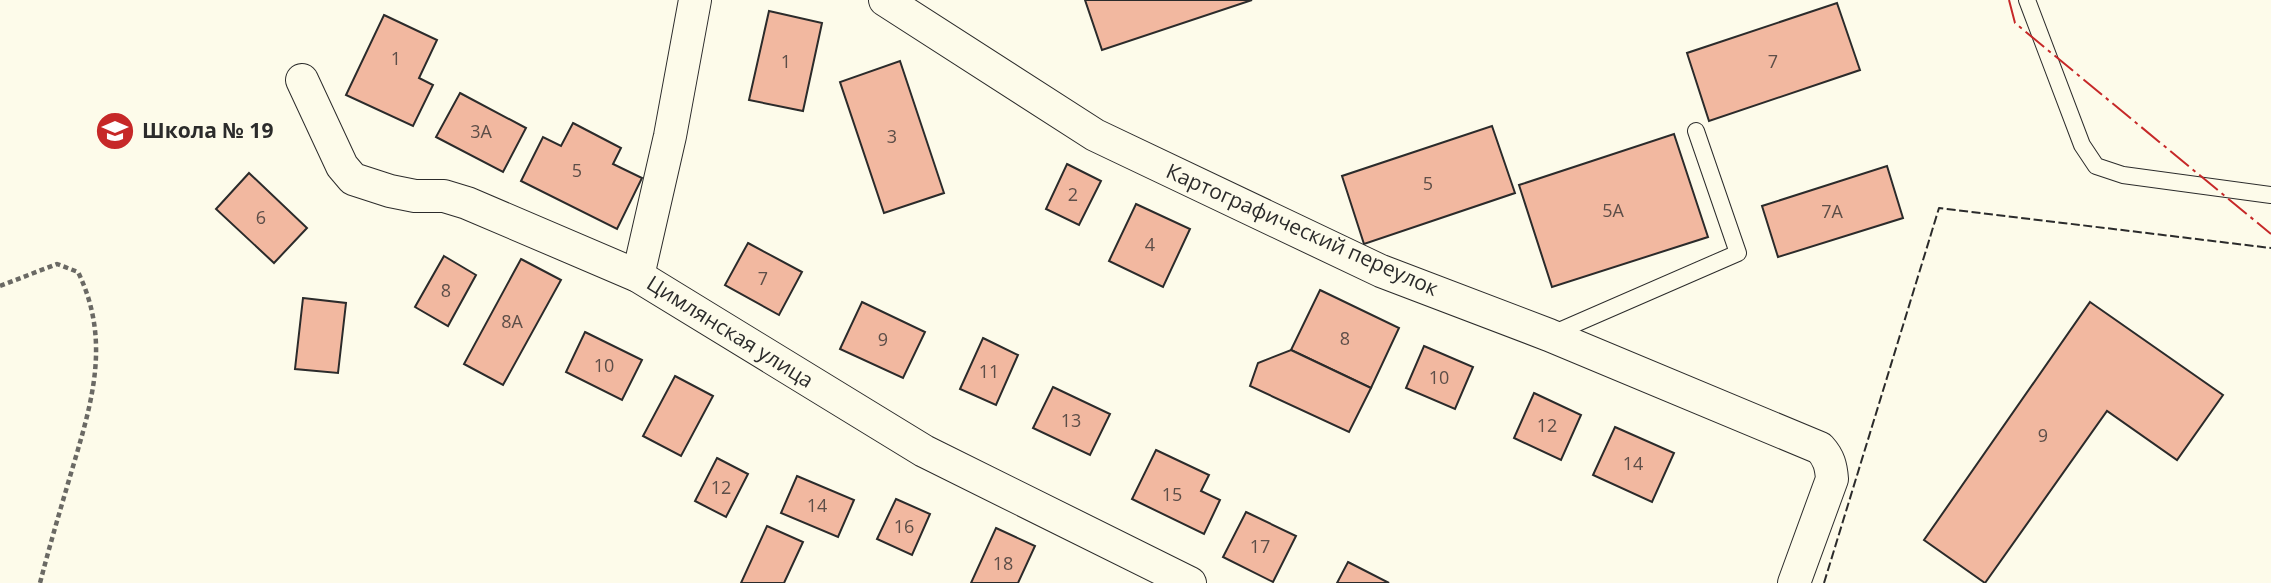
<svg xmlns="http://www.w3.org/2000/svg" width="2271" height="583" viewBox="0 0 2271 583" font-family="'Open Sans',sans-serif">
<style>
.building{fill:#f2b8a0;stroke:#2b2b2b;stroke-width:2}
.lines{fill:none;stroke-linecap:round;stroke-linejoin:round}
.service-casing{stroke:#2b2b2b;stroke-width:18}
.minor-casing{stroke:#2b2b2b;stroke-width:34}
.path{stroke:#6a6964;stroke-width:4.5;stroke-dasharray:5 3.5;stroke-linecap:butt}
.service{stroke:#fdfbea;stroke-width:16}
.minor{stroke:#fdfbea;stroke-width:32}
.fence{stroke:#2b2b2b;stroke-width:2;stroke-dasharray:9 3.5;stroke-linecap:butt}
.power{stroke:#c62828;stroke-width:2;stroke-dasharray:24 5 3.5 5;stroke-linecap:butt}
.labels{text-anchor:middle;stroke-width:5;stroke-linejoin:round;paint-order:stroke}
.number-label{font-size:18px;fill:#5d4e48}
.poi-label{font-size:21px;font-weight:bold;fill:#2b2b2b;stroke:#fdfbea;text-anchor:start}
.street-label{font-size:21px;fill:#2b2b2b;stroke:#fdfbea}
</style>
<rect width="100%" height="100%" fill="#fdfbea"/>
<g class="building">
<path d="M1085,0H1252L1102,50Z"/>
<path d="M1837,3L1860,70L1709,121L1687,53Z"/>
<path d="M769,11L822,23L803,111L749,100Z"/>
<path d="M384,15L437,40L419,78L433,85L413,126L346,95Z"/>
<path d="M900,61L944,193L884,213L840,82Z"/>
<path d="M460,93L526,128L503,172L436,137Z"/>
<path d="M573,123L621,148L613,164L642,178L617,229L521,181L543,137L561,146Z"/>
<path d="M1492,126L1515,193L1364,244L1342,176Z"/>
<path d="M1674,134L1708,237L1552,287L1519,185Z"/>
<path d="M1067,164L1101,181L1079,225L1046,209Z"/>
<path d="M1887,166L1903,218L1778,257L1762,206Z"/>
<path d="M249,173L307,228L274,263L216,209Z"/>
<path d="M1136,204L1190,229L1163,287L1109,261Z"/>
<path d="M748,243L802,272L779,315L725,285Z"/>
<path d="M444,256L476,275L448,326L415,307Z"/>
<path d="M521,259L561,280L503,385L464,364Z"/>
<path d="M1320,290L1399,328L1371,388L1291,350Z"/>
<path d="M303,298L346,303L338,373L295,369Z"/>
<path d="M862,302L925,332L903,378L840,349Z"/>
<path d="M2090,302L2223,395L2177,460L2107,411L1985,583L1924,540Z"/>
<path d="M585,332L642,360L622,400L566,372Z"/>
<path d="M983,338L1018,355L996,405L960,389Z"/>
<path d="M1424,346L1473,367L1455,409L1406,388Z"/>
<path d="M1291,350L1371,388L1349,432L1250,386L1258,363Z"/>
<path d="M675,376L713,396L681,456L643,436Z"/>
<path d="M1053,387L1110,414L1090,455L1033,428Z"/>
<path d="M1534,393L1581,415L1561,460L1514,438Z"/>
<path d="M1615,427L1674,453L1652,502L1593,475Z"/>
<path d="M1156,450L1209,475L1201,491L1220,500L1204,534L1132,499Z"/>
<path d="M717,458L748,474L726,517L695,501Z"/>
<path d="M797,476L854,500L838,537L781,513Z"/>
<path d="M896,499L930,514L912,555L877,539Z"/>
<path d="M1246,512L1296,536L1273,582L1223,557Z"/>
<path d="M767,526L803,542L784,583H741Z"/>
<path d="M996,528L1035,546L1018,583H971Z"/>
<path d="M1348,562L1389,583H1337Z"/>
</g>
<g class="lines">
<g class="service-casing">
<g id="service">
<path d="M2027,0L2082,145L2096,166L2123,175L2271,195"/>
<path d="M1552,334L1738,253L1696,131"/>
</g>
</g>
<g class="minor-casing">
<g id="minor">
<path d="M885,0L1095,135L1381,271L1549,335L1820,448C1829,458 1831,466 1832,479L1794,583"/>
<path d="M302,80L342,166L353,179L390,191L415,196H444L467,203L638,276L924,451L1190,583"/>
<path d="M638,276L670,136L695,0"/>
</g>
</g>
<path class="path" d="M0,286L57,264L78,272C113,344 90,408 69,480C59,514 49,548 40,583"/>
<use href="#service" class="service"/>
<use href="#minor" class="minor"/>
<path class="fence" d="M1824,583L1939,208L2271,248"/>
<path class="power" d="M2009,0L2015,23L2271,234"/>
</g>
<defs>
<g id="school-disc" transform="scale(2.0125)"><circle r="9.5" fill="#c62828" stroke="#fdfbea"/><path d="M0-5L7-2L0 1L-7-2ZM-4 1L0 2.5L4 1V4Q0 6-4 4Z" fill="#fff"/></g>
</defs>
<g fill-rule="evenodd">
<use href="#school-disc" x="115" y="131"/>
</g>
<g class="labels">
<g class="number-label">
<text x="396" y="65">1</text>
<text x="786" y="68">1</text>
<text x="1773" y="68">7</text>
<text x="481" y="138">3А</text>
<text x="892" y="143">3</text>
<text x="577" y="177">5</text>
<text x="1428" y="190">5</text>
<text x="1073" y="201">2</text>
<text x="1613" y="217">5А</text>
<text x="1832" y="218">7А</text>
<text x="261" y="224">6</text>
<text x="1150" y="251">4</text>
<text x="763" y="285">7</text>
<text x="446" y="297">8</text>
<text x="512" y="328">8А</text>
<text x="1345" y="345">8</text>
<text x="883" y="346">9</text>
<text x="604" y="372">10</text>
<text x="989" y="378">11</text>
<text x="1439" y="384">10</text>
<text x="1071" y="427">13</text>
<text x="1547" y="432">12</text>
<text x="2043" y="442">9</text>
<text x="1633" y="470">14</text>
<text x="721" y="494">12</text>
<text x="1172" y="501">15</text>
<text x="817" y="512">14</text>
<text x="904" y="533">16</text>
<text x="1260" y="553">17</text>
<text x="1003" y="570">18</text>
</g>
<g class="poi-label">
<text x="142" y="138">Школа № 19</text>
</g>
<g class="street-label">
<text transform="translate(1302 230) rotate(24)" y="7">Картографический переулок</text>
<text transform="translate(730 332) rotate(32)" y="7">Цимлянская улица</text>
</g>
</g>
</svg>
